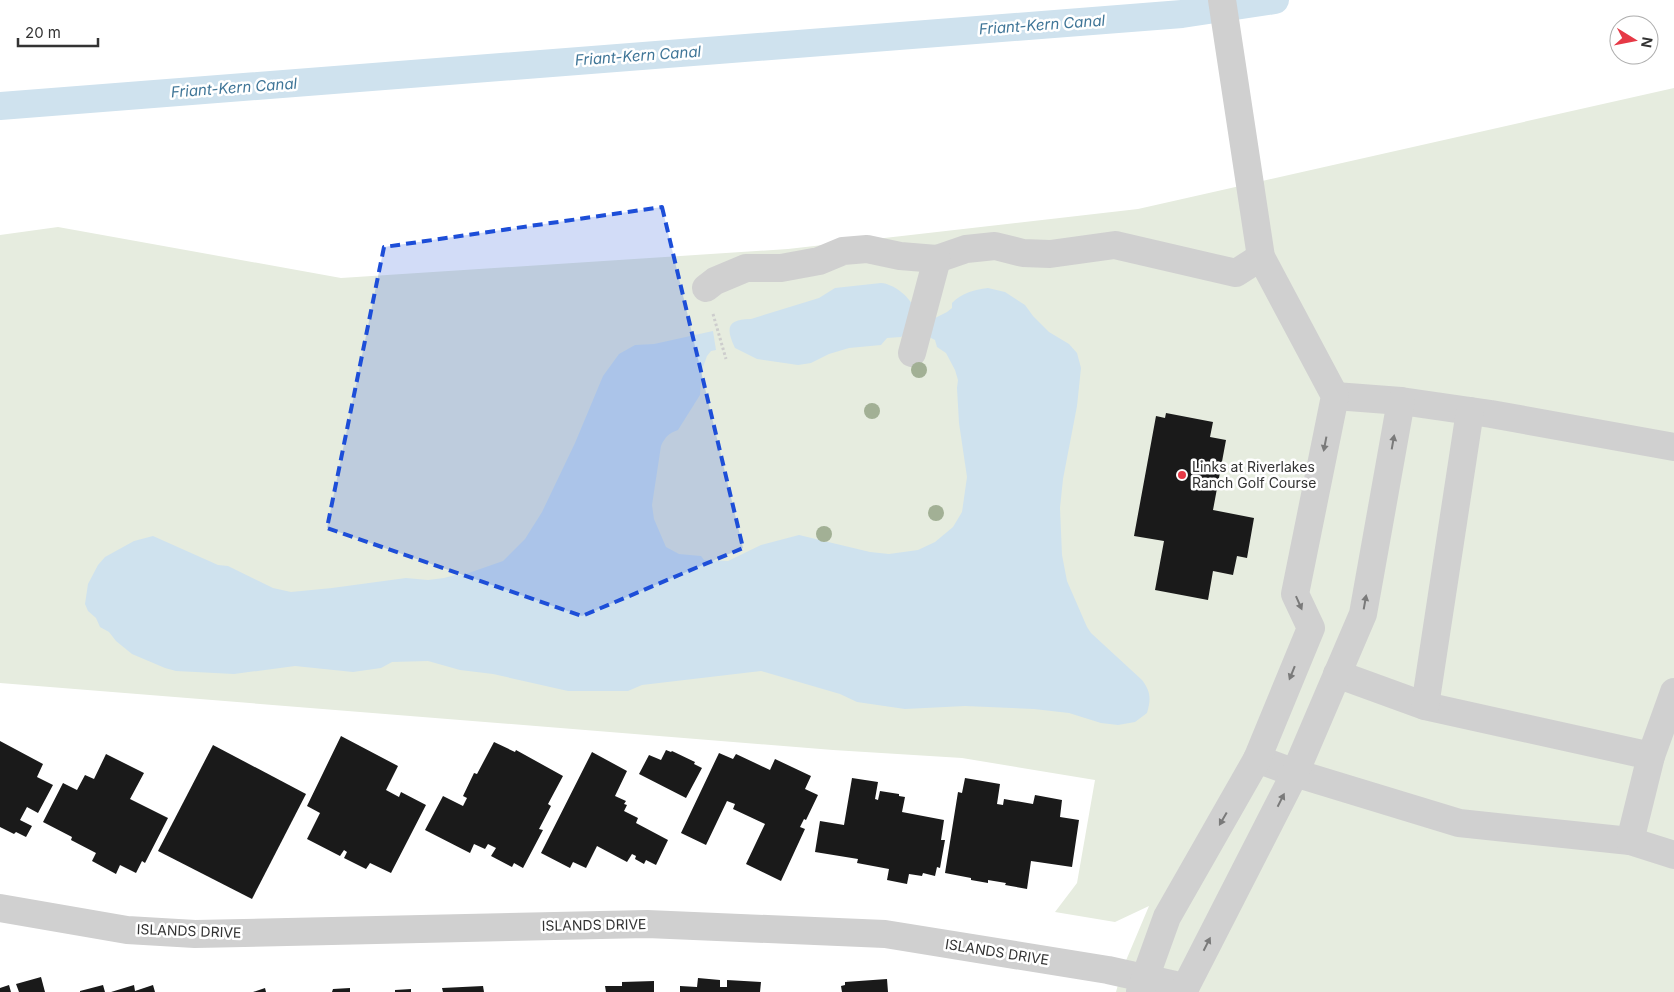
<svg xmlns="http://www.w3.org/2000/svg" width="1674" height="992" viewBox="0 0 1674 992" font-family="Inter,sans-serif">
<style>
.green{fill:#e6ecdf}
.water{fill:#cfe2ee}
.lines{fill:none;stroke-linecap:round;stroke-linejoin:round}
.canal{stroke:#cfe2ee;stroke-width:28}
.building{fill:#1a1a1a}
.path{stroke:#cdcdcd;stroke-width:3;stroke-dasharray:2.5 2.5;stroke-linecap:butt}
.minor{stroke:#d0d0d0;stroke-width:28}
.tree{fill:#a2b095}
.oneway{fill:#7a7a7a}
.marked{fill:#1d4ed8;fill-opacity:0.2;stroke:#1d4ed8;stroke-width:4;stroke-dasharray:10 6;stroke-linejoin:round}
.poi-dot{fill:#e63946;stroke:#fff;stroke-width:2}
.labels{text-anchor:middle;stroke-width:5;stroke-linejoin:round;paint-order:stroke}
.poi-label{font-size:14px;fill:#333;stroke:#fff;text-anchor:start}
.street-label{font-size:14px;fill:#333;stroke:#fff}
.water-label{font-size:15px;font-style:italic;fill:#3f7597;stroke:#fff}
</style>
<rect width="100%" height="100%" fill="#fff"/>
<path class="green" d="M1674,88V992H1116L1122,970L1149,906L1115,922L1055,912L1077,883L1095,780L962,758L833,750L0,683V235L58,227L341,278L788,249L1138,209Z"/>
<g class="water">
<path d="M881,283C894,284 909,296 914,308L907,331L901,337L887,338L881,345L849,348L829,354L811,363L798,365L757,359L735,348C726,329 726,319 751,319L819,298L835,288Z"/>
<path d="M988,288L1005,292L1025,305L1033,316L1049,332L1069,344L1077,353L1081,368L1077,406L1063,479L1060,508L1062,555L1067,581L1087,627L1091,633L1142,680C1151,692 1151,699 1147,713L1135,722L1118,725L1101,723L1069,713L1034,709L965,706L905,709L857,702L840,694L761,671L642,685L628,691H568L493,674L460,670L428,661L392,662L381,668L353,672L295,666L234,674L176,671L165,668L132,654L116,641L109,632L100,627L96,618L88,611L85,604L88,584L98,565L105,557L134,541L153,536L218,565L228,566L273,588L291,592L332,588L406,578L428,580L444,578L455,575H463L503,561L525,539L542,512L575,443L603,376L619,354L635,345L654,344L713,331L716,350L711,351L707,356L702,370L700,395L678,430C669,433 665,437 661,446L652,505L654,519L666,547L679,554L701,556L704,560L728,561L761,545L799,535L870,552L889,554L918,550L935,542L953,527L962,512L967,477L959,423L957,388L958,380L955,370L946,353L937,347L935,340L929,337L935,318L947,312L952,308V303C962,293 973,290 988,288Z"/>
</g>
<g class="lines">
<path class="canal" d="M0,106L1182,14L1275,0"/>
</g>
<g class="building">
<path d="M1166,413L1213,422L1210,437L1226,440L1213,510L1254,518L1247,558L1237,556L1233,575L1213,571L1208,600L1155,590L1164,541L1134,536L1156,416L1165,418Z"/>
<path d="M341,736L398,766L386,790L399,797L401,792L426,805L391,873L370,863L366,869L344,858L347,852L344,850L340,856L307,839L320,813L307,806Z"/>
<path d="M0,741L43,764L37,777L53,785L38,813L27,807L20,820L32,826L26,837L16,832L14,834L0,827Z"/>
<path d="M494,742L515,752L516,750L563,776L548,804L551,806L539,829L543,830L523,868L514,863L512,867L491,856L496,848L488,844L485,849L474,844L470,853L425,830L443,796L463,806L467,798L463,796L474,773L477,774Z"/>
<path d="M213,745L306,794L252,899L158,851Z"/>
<path d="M666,750L671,752L672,751L695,762L694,764L702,768L686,798L639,774L649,755L661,760Z"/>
<path d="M592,752L627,771L615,796L626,801L624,804L627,805L624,811L638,818L636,823L668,840L656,865L646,860L644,864L635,859L636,856L632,854L627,862L597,846L586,868L573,862L570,868L541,853Z"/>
<path d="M719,753L733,759L736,754L770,770L775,759L811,776L805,789L818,795L806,820L804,819L800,827L805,829L781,881L746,864L765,824L733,809L735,804L727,801L706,845L681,833Z"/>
<path d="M106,754L144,773L130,799L168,818L145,863L142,861L136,873L120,865L116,874L92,861L96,853L71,840L72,837L43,822L63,783L77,790L85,775L94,779Z"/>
<path d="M852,778L878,782L875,799L878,800L880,791L899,794V796L905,797L902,812L944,820L941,840H945L940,868L937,867L935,876L923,873L922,876L909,874L907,884L887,880L889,869L857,863L858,859L815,852L820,821L844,825Z"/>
<path d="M965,778L1000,784L997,804L1003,805L1004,799L1033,804L1035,795L1062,800L1060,817L1079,820L1072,867L1031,861L1027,889L1005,885L1006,883L988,880V883L971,880V878L945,873L958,792L962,793Z"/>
<path d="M41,977L45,992H19L16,984Z"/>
<path d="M698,978L720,980V987H727V980L761,982L760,992H680V986L697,987Z"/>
<path d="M887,979L888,992H842L841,986L845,985V982Z"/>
<path d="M654,981V992H606L605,986H622V982Z"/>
<path d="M9,985L11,992H0V988Z"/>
<path d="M103,985L105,992H80V991Z"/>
<path d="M134,985L135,991L153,985L155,992H111Z"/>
<path d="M483,986L484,992H443L442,988Z"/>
<path d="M265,988L266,992H253Z"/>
<path d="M350,988V992H332L333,989Z"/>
<path d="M411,989V992H395V990Z"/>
</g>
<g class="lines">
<path class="path" d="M713,314L726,359"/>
<g class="minor">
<path d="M937,259L966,249L995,246L1023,253L1050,254L1115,245L1236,273L1261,257"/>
<path d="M706,288L715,281L746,268H781L819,261L843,251L867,249L900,256L937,259L912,353"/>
<path d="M1335,396L1401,401L1491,414L1674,447"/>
<path d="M1337,674L1425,706L1651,756"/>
<path d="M1425,706L1470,411"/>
<path d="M1257,759L1295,773L1459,823L1630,841L1674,855"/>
<path d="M1630,841L1651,756L1674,692"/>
<path d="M0,908L127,930L195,934L647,924L885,934L1108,970L1184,987"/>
<path d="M1140,992L1167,917L1257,759L1311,628L1295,594L1335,396L1261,257L1222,0"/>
<path d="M1183,992L1295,773L1363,614L1401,401"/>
</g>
</g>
<g class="tree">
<circle cx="919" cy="370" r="8"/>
<circle cx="872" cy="411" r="8"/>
<circle cx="936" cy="513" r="8"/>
<circle cx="824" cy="534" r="8"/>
</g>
<defs><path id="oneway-solid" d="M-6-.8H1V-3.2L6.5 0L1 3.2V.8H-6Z" transform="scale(1.25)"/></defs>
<g class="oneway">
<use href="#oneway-solid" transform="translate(1393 442) rotate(-80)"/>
<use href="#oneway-solid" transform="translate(1325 444) rotate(101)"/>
<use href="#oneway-solid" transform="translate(1365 602) rotate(-80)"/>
<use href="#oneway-solid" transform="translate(1299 603) rotate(66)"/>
<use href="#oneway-solid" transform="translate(1292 673) rotate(112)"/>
<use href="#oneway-solid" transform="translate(1281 800) rotate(-63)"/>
<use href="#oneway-solid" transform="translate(1223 819) rotate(120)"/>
<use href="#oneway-solid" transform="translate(1207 944) rotate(-63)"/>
</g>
<path class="marked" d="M662,207L743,548L582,616L327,528L384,247Z"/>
<circle class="poi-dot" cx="1182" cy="475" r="5"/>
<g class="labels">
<g class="poi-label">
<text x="1192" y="472">Links at Riverlakes<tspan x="1192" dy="16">Ranch Golf Course</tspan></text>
</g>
<g class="street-label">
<text transform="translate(594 925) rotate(-1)" y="5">ISLANDS DRIVE</text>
<text transform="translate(189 931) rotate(2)" y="5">ISLANDS DRIVE</text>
<text transform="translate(997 952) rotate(9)" y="5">ISLANDS DRIVE</text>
</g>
<g class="water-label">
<text transform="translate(1042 25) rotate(-4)" y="5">Friant-Kern Canal</text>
<text transform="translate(638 56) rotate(-4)" y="5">Friant-Kern Canal</text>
<text transform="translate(234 88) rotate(-4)" y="5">Friant-Kern Canal</text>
</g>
</g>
<g transform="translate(1634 40) rotate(100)"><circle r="24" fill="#ffffff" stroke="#adadad"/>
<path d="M0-4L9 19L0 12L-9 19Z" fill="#e63946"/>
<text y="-8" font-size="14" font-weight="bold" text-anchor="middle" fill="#333333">N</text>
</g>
<path d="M18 38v8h80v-8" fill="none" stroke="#333333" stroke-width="2.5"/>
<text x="25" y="38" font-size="15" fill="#333333" stroke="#ffffff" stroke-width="4" paint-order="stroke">20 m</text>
</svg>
